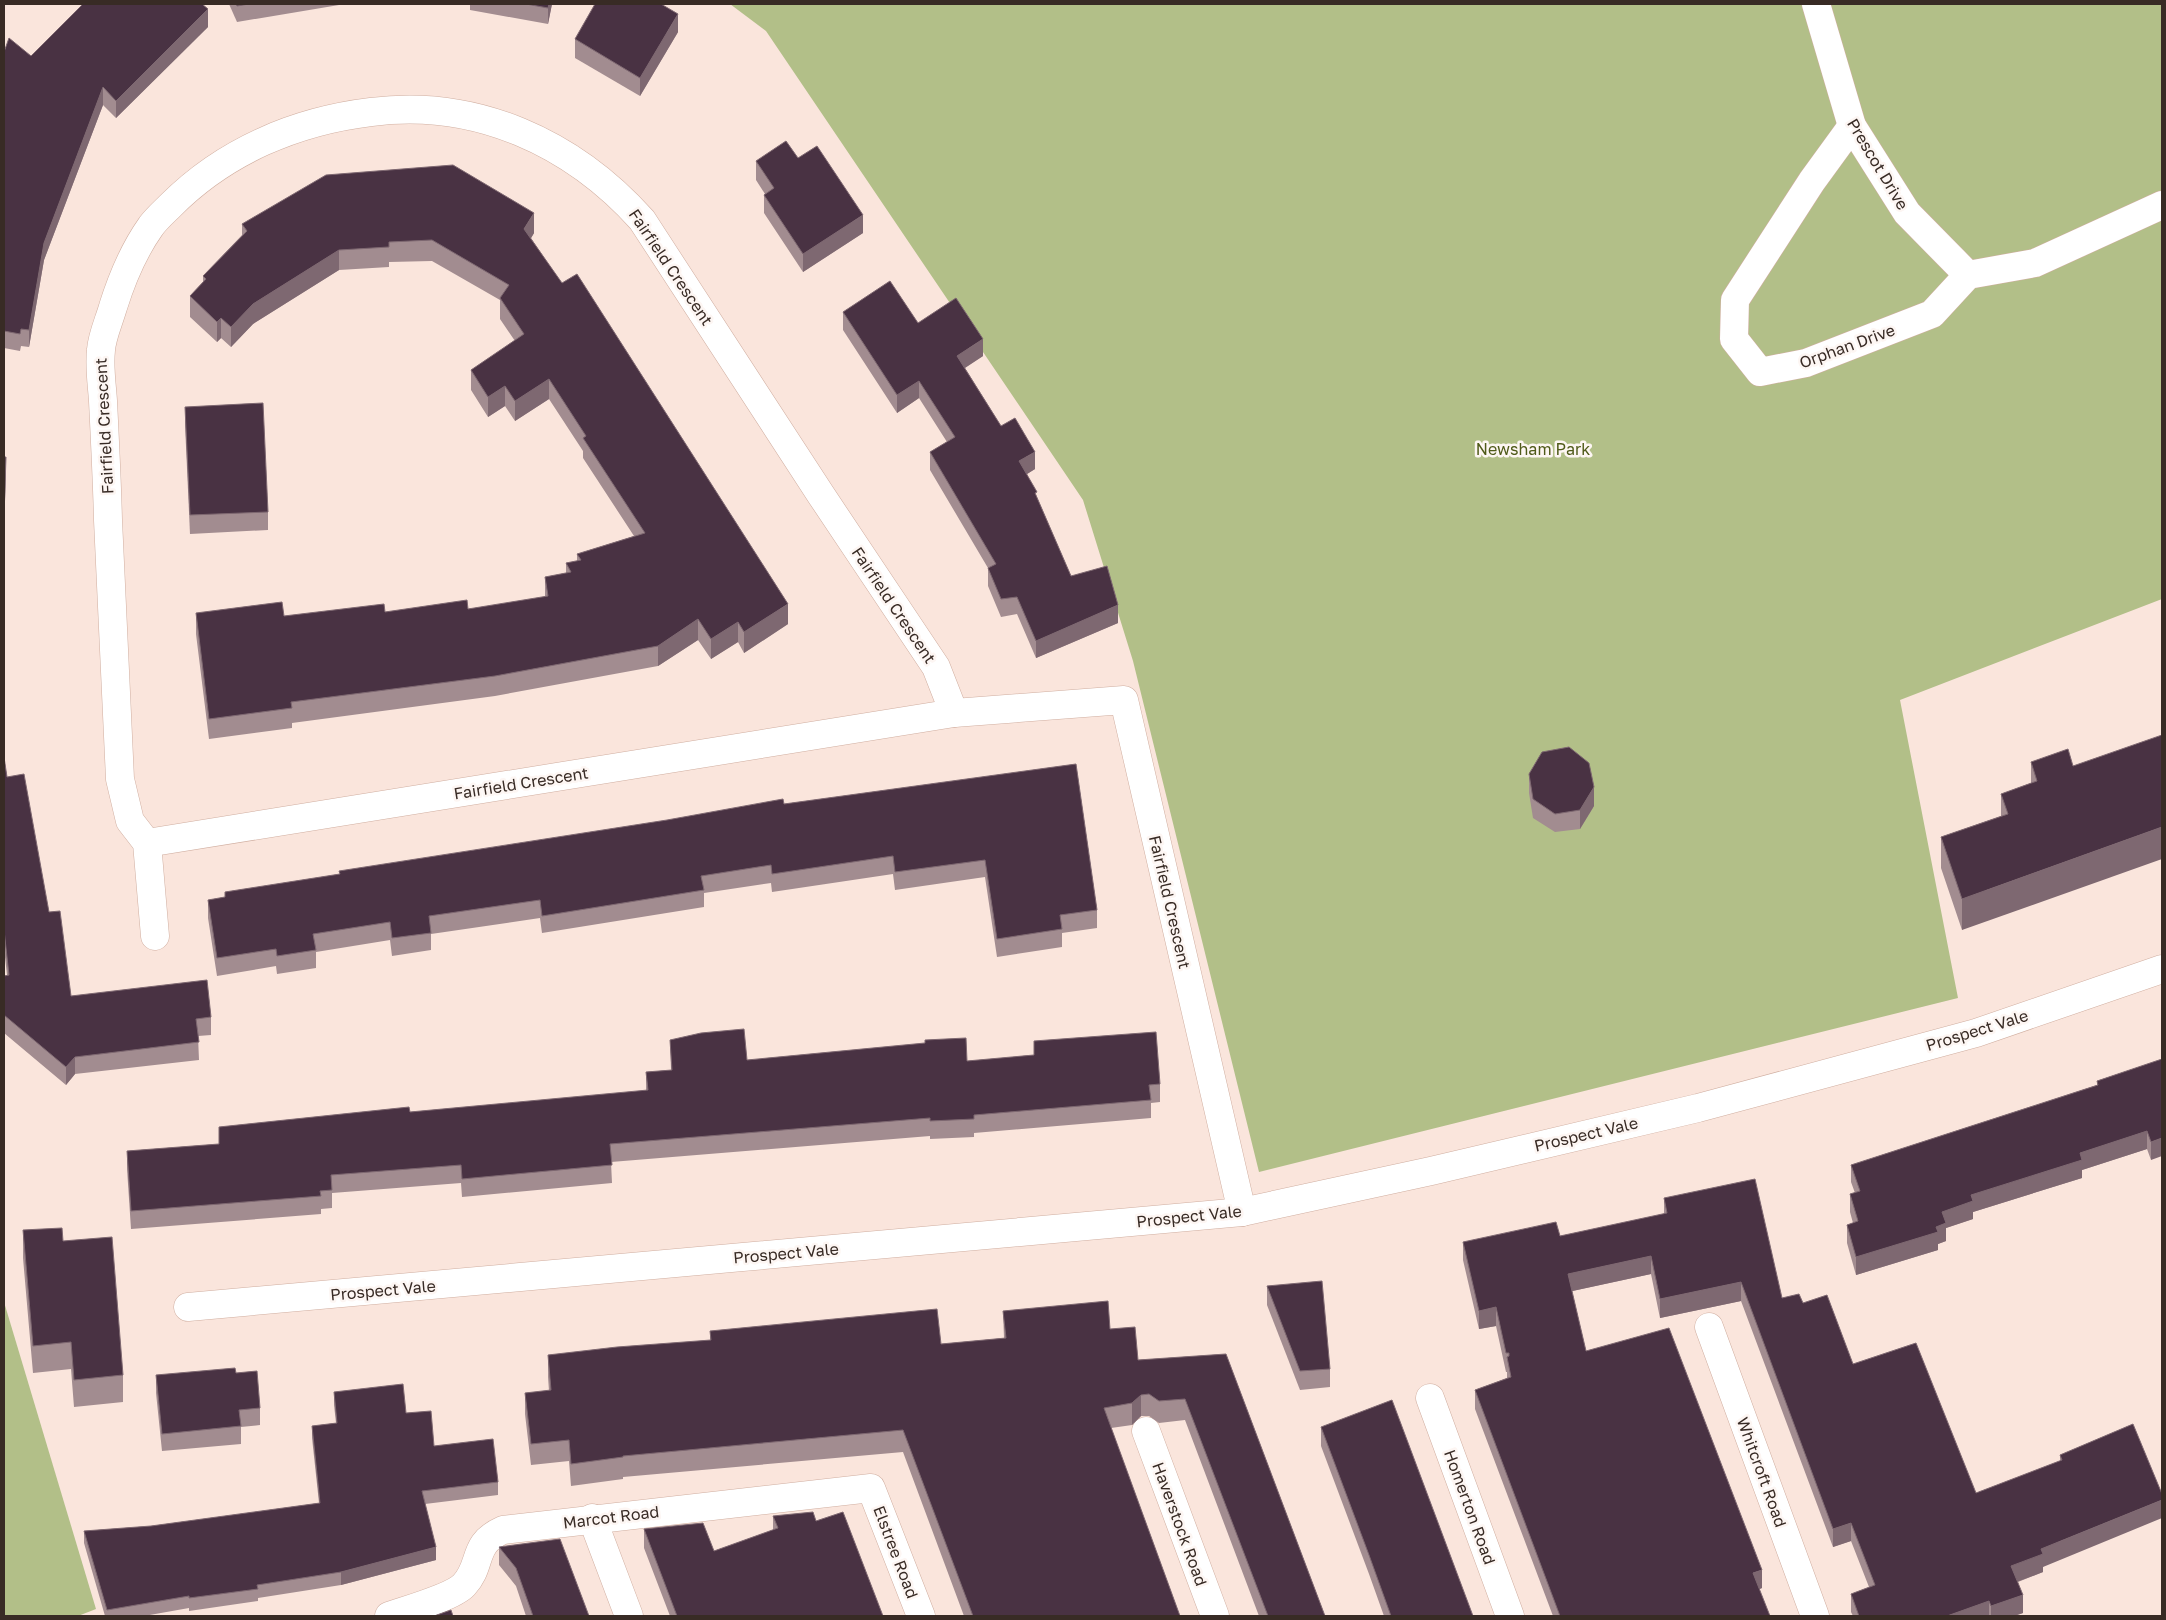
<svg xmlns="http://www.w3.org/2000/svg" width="2166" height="1620" viewBox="0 0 2166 1620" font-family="'Golos Text',sans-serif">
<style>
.green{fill:#b2bf88}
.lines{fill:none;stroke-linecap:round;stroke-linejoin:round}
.street-casing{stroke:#d0aea0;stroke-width:29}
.street{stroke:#fff;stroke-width:28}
.wall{fill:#a28c90}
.shaded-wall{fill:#7e6871}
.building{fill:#493243;stroke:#7e6871}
.labels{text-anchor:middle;stroke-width:5;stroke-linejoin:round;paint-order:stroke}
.street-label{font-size:16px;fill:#382b25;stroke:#fdf6f3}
.park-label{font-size:16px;fill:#4f5a19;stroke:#fdf6f3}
</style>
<rect width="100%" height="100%" fill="#fae5dc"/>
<g class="green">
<path d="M730,4H2162V599L1900,700L1958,998L1259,1172L1133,661L1083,500L766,31Z"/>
<path d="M4,1302L96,1609L78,1616H4Z"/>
</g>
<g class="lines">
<g class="street-casing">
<g id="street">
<path d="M1816,4L1852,126L1907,213L1968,275"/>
<path d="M1852,126L1812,181L1735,300L1734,339L1760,372L1806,363L1932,314L1968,275L2035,263L2162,205"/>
<path d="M147,843L954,713L1124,700L1242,1212"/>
<path d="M155,936L147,843L130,821L120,779C116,692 112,606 108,520C107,480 105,441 103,401C102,385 99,367 101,350C102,336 109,321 113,307C122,278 134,250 151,226C157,218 164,212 171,205C225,151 296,121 371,112C476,98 573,143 642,220L821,495L936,667L954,713"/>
<path d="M188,1307L1242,1212L1431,1171L1698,1108L1976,1033L2162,969"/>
<path d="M1709,1327L1815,1616"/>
<path d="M1430,1398L1510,1616"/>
<path d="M1146,1431L1215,1616"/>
<path d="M592,1518L629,1616"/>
<path d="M389,1616C406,1610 453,1597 464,1585C483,1565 471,1544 503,1530L871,1488L921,1616"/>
</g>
</g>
<use href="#street" class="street"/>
</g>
<g class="wall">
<path d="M229,4H345L237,22Z"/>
<path d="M470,4H552L548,24L470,10Z"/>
<path d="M208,27L116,118L103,105L44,260L29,347L21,346L20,351L4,348V52L31,56Z"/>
<path d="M678,32L640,96L575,58V39Z"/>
<path d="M798,158L863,233L803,272L764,213V195L765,194L756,180V161Z"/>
<path d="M242,224L534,233L531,238L788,624L744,653L738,642L711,659L698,640L658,666L495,696L292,723V728L209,739L196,634V613L284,616L385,612L468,609L545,597V577L566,573V563L577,561V554L634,536L583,458V451L549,399L515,421L505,406L488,417L471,390V370L515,341L500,319V300L432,261L389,262V267L339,270L253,324L231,347L221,338L217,342L190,317V296L203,282V276L242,235Z"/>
<path d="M843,312L918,323L983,356L965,368L1001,426L1035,469L1027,474L1071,576L1118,623L1036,658L1017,614L1001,617L988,586V568L930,470V452L947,442L919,398L897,413L843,330Z"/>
<path d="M185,407L268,512V530L190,534L185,425Z"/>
<path d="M2068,749L1962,930L1941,868V837L2001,816V794L2031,783V762Z"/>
<path d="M4,757L7,777L49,912L71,996L211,1017V1035L198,1036L199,1060L75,1074L66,1085L4,1033V976L7,975L4,948Z"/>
<path d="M1076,764L1097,910V928L1062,933V947L997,957L985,877L895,890L893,874L772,892L771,883L704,893V907L542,933L540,918L431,934V950L392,956L390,940L316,952V968L277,974L276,966L217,976L208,918V900L225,897V892L784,804Z"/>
<path d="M1529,774L1594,806L1580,829L1555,832L1533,818L1529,793Z"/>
<path d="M670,1040L747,1060L967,1061L1034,1055V1041L1160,1084V1102L1151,1103V1118L974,1133V1137L930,1139V1136L611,1162L612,1183L462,1197L461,1183L332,1193V1208L321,1209V1214L131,1229L127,1169V1151L219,1144V1127L410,1112L646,1091V1072L671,1070Z"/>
<path d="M2162,1059L2151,1160L2147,1149L2082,1170V1178L1973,1212V1219L1946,1228V1241L1938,1244V1250L1856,1275L1847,1243V1225L1853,1223L1850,1212V1194L1855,1193L1851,1182V1165L2097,1085V1081Z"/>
<path d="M1664,1198L1782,1298L1803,1303L1853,1364L1976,1493L2060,1461V1455L2133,1424L2043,1567V1572L2018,1582L2023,1613L2014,1616H1853L1851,1612V1594L1869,1587L1851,1541L1833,1547L1741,1301L1660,1318L1651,1274L1572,1291L1586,1351L1762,1588L1759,1589L1770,1616H1553L1475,1409V1390L1507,1378V1372H1506L1496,1326L1479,1329L1463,1260V1242L1560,1236L1664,1214Z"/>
<path d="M23,1230L63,1241L123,1375V1402L74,1407L71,1369L33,1373L23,1258Z"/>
<path d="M1267,1286L1330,1369V1387L1300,1390L1267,1305Z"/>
<path d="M1003,1311L1110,1329L1138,1360L1226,1354L1325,1616H1259L1185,1420L1159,1423L1149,1416H1141L1132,1425L1111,1428L1180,1616H964L903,1452L623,1477V1479L571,1486L569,1461L531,1465L525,1414V1393L549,1391L548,1377V1355L710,1340V1331L941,1344L1004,1338Z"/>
<path d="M236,1373L260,1408V1425L241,1427V1444L162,1451L156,1393V1375Z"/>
<path d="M334,1392L406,1413L434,1446L498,1482V1495L425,1504L436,1560L341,1585L258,1598V1601L189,1611V1608L144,1616H105L84,1543V1531L151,1526L319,1503L312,1438V1426L336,1423L334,1405Z"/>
<path d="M1321,1427L1473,1616H1384L1369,1574L1321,1446Z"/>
<path d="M773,1516L816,1521L883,1616H670L644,1548V1529L714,1551L773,1530Z"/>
<path d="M499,1547L589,1616H526L516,1586L499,1565Z"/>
</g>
<g class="shaded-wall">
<path d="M549,4H552L548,24V8Z"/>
<path d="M208,9V27L116,118V101Z"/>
<path d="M678,14V32L640,96V78Z"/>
<path d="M103,87V105L44,260L29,347V330L44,243Z"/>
<path d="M534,213V233L524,250V229Z"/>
<path d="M863,215V233L803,272V254Z"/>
<path d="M339,250V270L253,324L231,347V327L253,304Z"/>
<path d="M221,318V338L217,342V322Z"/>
<path d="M983,339V356L957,373V356Z"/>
<path d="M549,379V399L515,421V401Z"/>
<path d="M919,381V398L897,413V395Z"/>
<path d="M505,386V406L488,417V397Z"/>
<path d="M1035,452V469L1019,479V461Z"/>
<path d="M6,457V474L4,530V513Z"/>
<path d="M788,604V624L744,653V632Z"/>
<path d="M1118,605V623L1036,658V641Z"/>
<path d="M698,619V640L658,666V646Z"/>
<path d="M738,622V642L711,659V639Z"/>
<path d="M1594,787V806L1580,829V810Z"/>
<path d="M2162,827V859L1962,930V899Z"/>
<path d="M75,1057V1074L66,1085V1067Z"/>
<path d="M2147,1131V1149L2082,1170V1178L1973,1212V1219L1946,1228V1241L1938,1244V1250L1856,1275V1257L1936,1227L1942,1212L1971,1195L2080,1153Z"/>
<path d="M2162,1138V1156L2151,1160V1142Z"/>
<path d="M1651,1256V1274L1568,1292V1274Z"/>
<path d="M1741,1282V1301L1660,1318V1299Z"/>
<path d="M1496,1307V1326L1479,1329V1311Z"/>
<path d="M1141,1395V1416L1132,1425V1403Z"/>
<path d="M2162,1500V1518L2043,1567V1572L2011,1584V1566L2041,1549Z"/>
<path d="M1851,1523V1541L1833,1547V1529Z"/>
<path d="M436,1547V1560L341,1585V1572Z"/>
<path d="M1762,1570V1588L1753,1592V1573Z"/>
<path d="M2023,1595V1613L2014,1616H1991V1606Z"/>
<path d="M1989,1601V1616H1947Z"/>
</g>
<g class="building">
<path d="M83,4H202L208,9L116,101L103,87L44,243L29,330L21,329L20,334L4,331V52L9,38L31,56Z"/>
<path d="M236,4H249L237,6Z"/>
<path d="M526,4H549L548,8Z"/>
<path d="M595,4H661L678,14L640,78L575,39Z"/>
<path d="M786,141L798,158L817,146L863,215L803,254L764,195L774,188L756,161Z"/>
<path d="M453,165L534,213L524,229L562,283L577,274L788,604L744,632L738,622L711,639L698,619L658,646L495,676L291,702L292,708L209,719L196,613L282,602L284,616L384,604L385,612L467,600L468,609L548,596L545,577L571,572L566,563L581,560L577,554L645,533L583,438L586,436L549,379L515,401L505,386L488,397L471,370L524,334L500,298L509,285L432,240L389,242V247L339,250L253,304L231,327L221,318L217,322L190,296L206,279L203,276L247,231L242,224L326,175Z"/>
<path d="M890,281L918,323L956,298L983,339L957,356L1001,426L1015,418L1035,452L1019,461L1037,492L1035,493L1071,576L1107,566L1118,605L1036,641L1017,597L1001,599L988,568L996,564L930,452L955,437L919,381L897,395L843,312Z"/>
<path d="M263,403L268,512L190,515L185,407Z"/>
<path d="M4,457H6L4,513Z"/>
<path d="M2162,735V827L1962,899L1941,837L2008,814L2001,794L2037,781L2031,762L2068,749L2073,766Z"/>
<path d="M1569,747L1589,763L1594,787L1580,810L1555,814L1533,799L1529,774L1542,752Z"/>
<path d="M4,757L7,777L24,774L49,912L60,911L71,996L207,980L211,1017L196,1019L199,1042L75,1057L66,1067L4,1015V976L9,975L4,930Z"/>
<path d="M1076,764L1097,910L1060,915L1062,929L997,939L985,860L895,872L893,856L772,874L771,865L701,876L704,890L542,916L540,900L429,916L431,933L392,938L390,922L313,934L316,950L277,956L276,949L217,958L208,900L225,897V892L340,874L339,871L667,820L783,799L784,804Z"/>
<path d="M744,1029L747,1060L925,1043V1040L966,1038L967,1061L1034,1055V1041L1156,1032L1160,1084L1149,1085L1151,1100L974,1115V1119L930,1121V1118L610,1144L612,1165L462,1179L461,1165L331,1175L332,1190L320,1191L321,1196L131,1211L127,1151L219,1144V1127L409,1107L410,1112L648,1090L646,1072L672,1070L670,1040L701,1033Z"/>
<path d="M2162,1059V1138L2151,1142L2147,1131L2080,1153L2082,1160L1971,1195L1973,1201L1942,1212L1946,1223L1936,1227L1938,1232L1856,1257L1847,1225L1858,1221L1850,1194L1860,1191L1851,1165L2098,1085L2097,1081Z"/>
<path d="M1755,1179L1782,1298L1799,1294L1803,1303L1827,1295L1853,1364L1916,1343L1976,1493L2062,1460L2060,1455L2133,1424L2162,1494V1500L2041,1549L2043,1554L2011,1566L2023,1595L1991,1606L1989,1601L1947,1616H1859L1851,1594L1875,1585L1851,1523L1833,1529L1741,1282L1660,1299L1651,1256L1568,1274L1586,1351L1669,1328L1762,1570L1753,1573L1770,1616H1560L1475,1390L1511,1377L1507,1357L1509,1356V1353H1506L1496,1307L1479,1311L1463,1242L1556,1222L1560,1236L1667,1213L1664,1198Z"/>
<path d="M62,1228L63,1241L112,1237L123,1375L74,1380L71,1342L33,1346L23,1230Z"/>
<path d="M1322,1281L1330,1369L1300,1371L1267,1286Z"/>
<path d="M1108,1301L1110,1329L1135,1327L1138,1360L1226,1354L1325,1616H1268L1185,1399L1159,1401L1149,1394L1141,1395L1132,1403L1104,1408L1180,1616H973L903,1430L623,1456V1457L571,1464L569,1440L531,1444L525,1393L551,1390L548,1355L617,1347L711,1340L710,1331L937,1309L941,1344L1006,1338L1003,1311Z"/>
<path d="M235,1368L236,1373L257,1371L260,1408L239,1410L241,1426L162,1434L156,1375Z"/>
<path d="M403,1384L406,1413L431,1411L434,1446L493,1439L498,1482L422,1491L436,1547L341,1572L257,1585L258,1589L189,1598V1596L107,1610L84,1531L151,1526L320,1503L312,1426L337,1423L334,1392Z"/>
<path d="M1392,1400L1473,1616H1391L1369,1555L1321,1427Z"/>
<path d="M813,1512L816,1521L843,1512L883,1616H677L644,1529L703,1523L714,1551L778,1528L773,1516Z"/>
<path d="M560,1539L589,1616H533L516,1568L499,1547Z"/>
<path d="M451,1610L453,1616H434Z"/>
</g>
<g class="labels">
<g class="street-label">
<text transform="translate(1878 164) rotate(59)" y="6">Prescot Drive</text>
<text transform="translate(671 267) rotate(56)" y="6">Fairfield Crescent</text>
<text transform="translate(1847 346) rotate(-20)" y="6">Orphan Drive</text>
<text transform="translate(104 426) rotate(-93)" y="6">Fairfield Crescent</text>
<text transform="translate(894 605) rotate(56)" y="6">Fairfield Crescent</text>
<text transform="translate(521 783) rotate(-9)" y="6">Fairfield Crescent</text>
<text transform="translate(1170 902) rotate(77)" y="6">Fairfield Crescent</text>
<text transform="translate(1977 1030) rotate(-17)" y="6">Prospect Vale</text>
<text transform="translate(1586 1134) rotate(-13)" y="6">Prospect Vale</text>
<text transform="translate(1189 1216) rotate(-6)" y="6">Prospect Vale</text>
<text transform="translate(786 1253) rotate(-5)" y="6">Prospect Vale</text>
<text transform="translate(383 1290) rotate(-5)" y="6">Prospect Vale</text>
<text transform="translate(1762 1472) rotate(70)" y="6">Whitcroft Road</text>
<text transform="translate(1470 1507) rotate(70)" y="6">Homerton Road</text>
<text transform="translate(611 1517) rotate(-7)" y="6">Marcot Road</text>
<text transform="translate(1180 1524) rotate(70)" y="6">Haverstock Road</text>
<text transform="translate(896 1552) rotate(69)" y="6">Elstree Road</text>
</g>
<g class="park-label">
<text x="1533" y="455">Newsham Park</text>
</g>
</g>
<rect width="2166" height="1620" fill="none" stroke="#382b25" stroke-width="10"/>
</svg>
